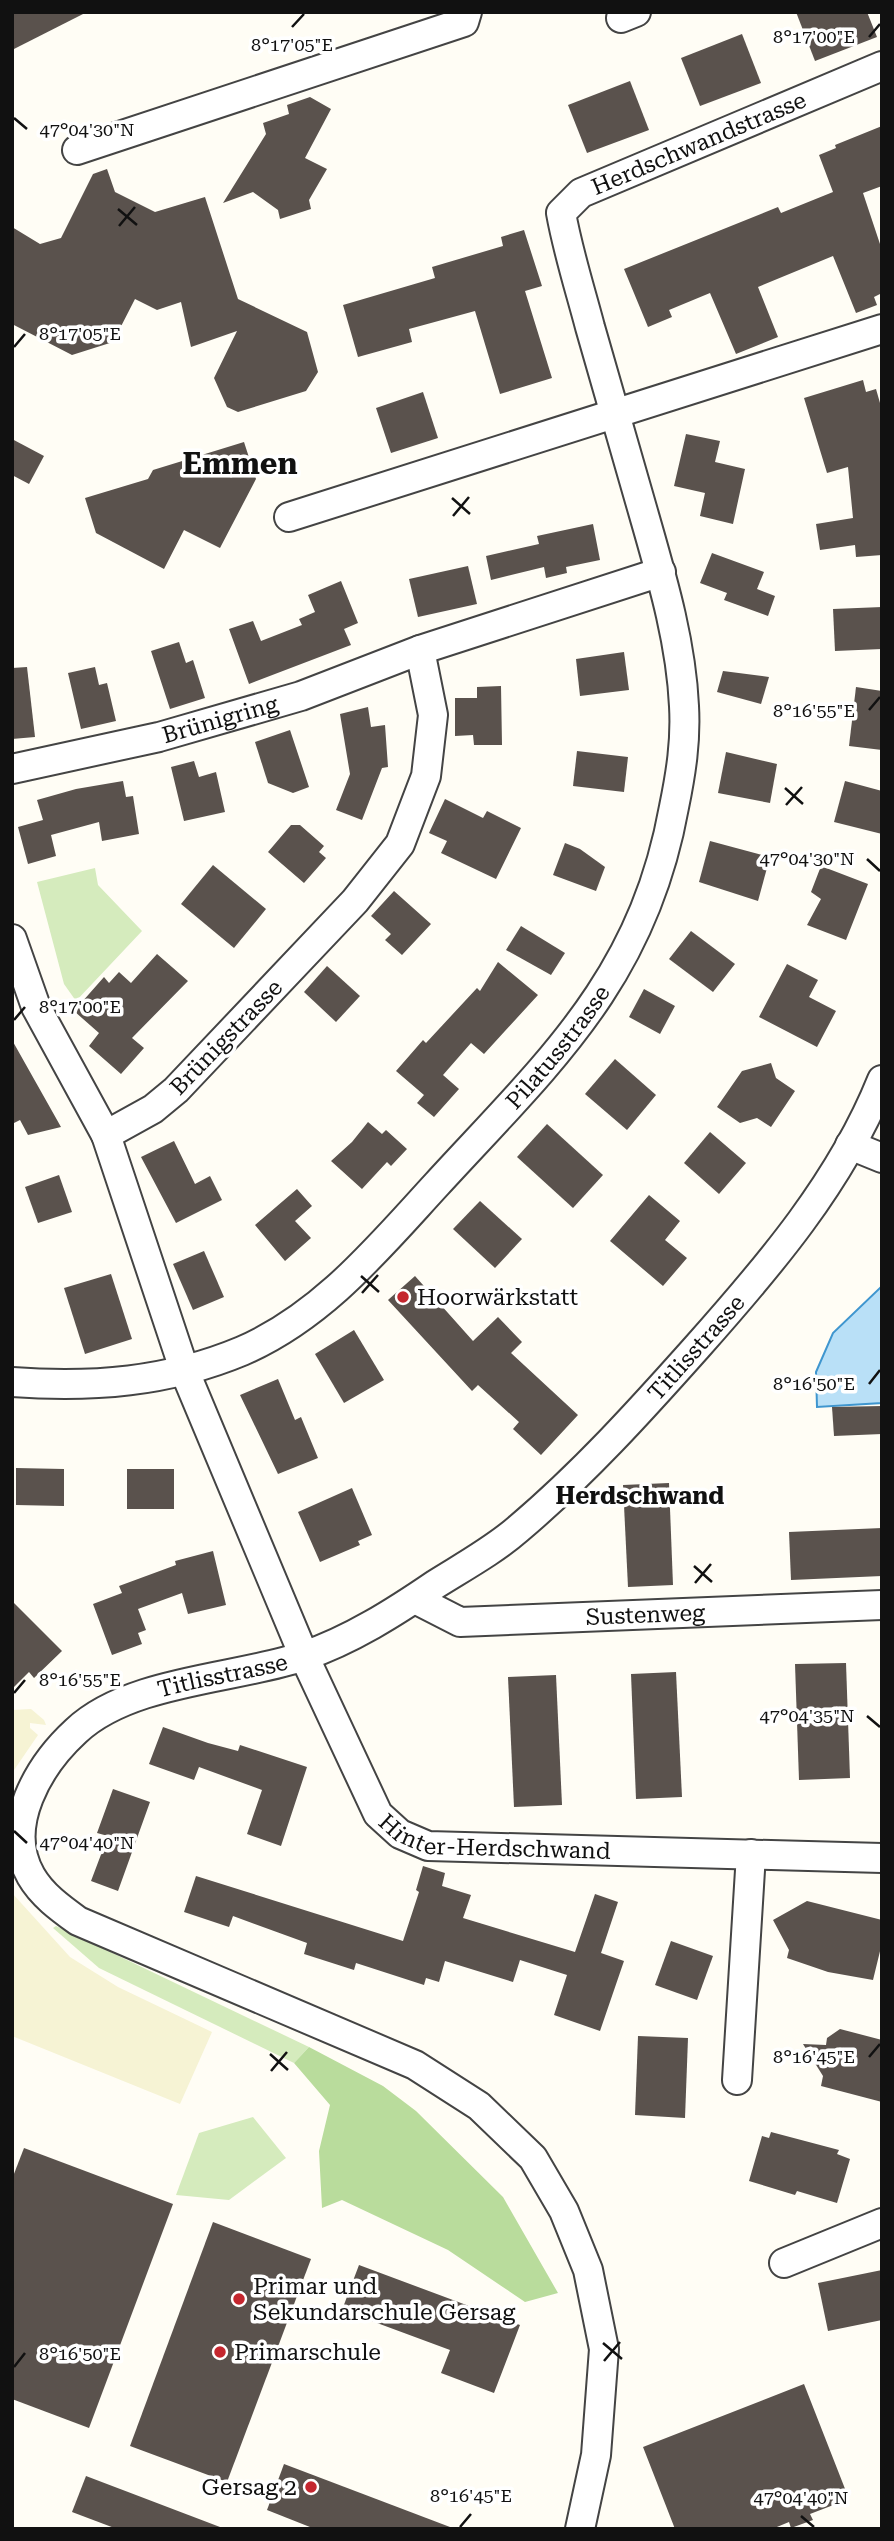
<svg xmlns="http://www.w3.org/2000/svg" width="894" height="2541" viewBox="0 0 894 2541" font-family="'Roboto Serif',serif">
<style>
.farmland{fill:#f6f3d4}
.green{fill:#d5ebbd}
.forest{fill:#b9dc9c}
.water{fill:#b9e0f7;stroke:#3f96cf;stroke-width:2}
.building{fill:#5a524d}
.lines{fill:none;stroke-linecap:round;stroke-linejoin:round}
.street-casing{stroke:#444;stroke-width:32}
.street{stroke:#fff;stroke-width:28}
.ticks{fill:none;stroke:#111;stroke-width:2.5}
.poi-dot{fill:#c4262e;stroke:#fff;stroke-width:2.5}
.labels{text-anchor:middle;stroke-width:7;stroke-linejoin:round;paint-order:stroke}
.street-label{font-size:23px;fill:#111;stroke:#fff}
.poi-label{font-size:23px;fill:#111;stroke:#fff;text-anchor:start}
.neighbourhood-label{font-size:24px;font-weight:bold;fill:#111;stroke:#fff}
.district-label{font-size:30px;font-weight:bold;fill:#111;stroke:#fff}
.ticks-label{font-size:18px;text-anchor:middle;fill:#111;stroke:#fff;stroke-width:7;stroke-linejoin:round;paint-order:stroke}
</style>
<rect width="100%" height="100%" fill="#fffdf5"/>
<g class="farmland">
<path d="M31,1709L44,1720L46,1725L30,1723V1728L38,1735L12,1773V1710Z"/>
<path d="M12,1893L70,1957L118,1987L212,2032L180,2104L12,2036Z"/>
</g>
<g class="green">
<path d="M95,868L98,885L142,931L76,1001L64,984L37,882Z"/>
<path d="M56,1926L309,2047L294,2063L99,1968L53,1928Z"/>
<path d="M253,2117L286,2158L229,2200L176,2195L199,2133Z"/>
</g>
<path class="forest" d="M309,2047L383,2086L416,2111L503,2197L558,2293L525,2302L448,2250L342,2200L322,2208L319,2151L330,2105L294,2063Z"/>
<path class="water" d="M882,1286V1403L817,1407L816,1372L833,1333Z"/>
<g class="building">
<path d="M12,12H87L12,50Z"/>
<path d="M796,12H867L877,37L815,61Z"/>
<path d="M742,34L761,83L700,106L681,58Z"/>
<path d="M630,81L649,130L587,153L568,105Z"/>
<path d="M310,97L331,109L305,158L327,169L309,200L311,209L280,219L278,210L253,192L223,203L266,134L263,123L289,114L287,105Z"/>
<path d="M882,126V186L863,193L882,250V293L874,297L877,305L856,313L833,256L758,287L778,337L736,354L710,293L669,310L672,317L648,327L624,269L778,207L781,213L833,192L819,155L836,148L835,145Z"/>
<path d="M107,169L115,192L155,212L205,197L238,299L307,332L318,372L306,391L238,412L227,407L214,378L237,331L191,347L181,302L157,310L135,299L113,342L72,355L12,324V227L40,244L61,238L93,174Z"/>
<path d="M524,230L542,286L525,291L552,378L500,394L475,311L409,329L412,342L358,357L343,305L435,278L432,267L503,246L501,237Z"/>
<path d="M863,380L866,392L876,389L882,410V555L856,557L855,545L820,550L816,524L853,518L848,467L827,473L804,398Z"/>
<path d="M423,392L438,438L391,453L376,408Z"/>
<path d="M686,434L720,441L715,462L745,469L733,524L700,516L705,493L674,486Z"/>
<path d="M12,439L44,456L29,484L12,475Z"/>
<path d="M244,442L256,479L220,548L184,530L164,569L96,533L85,498L148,479L153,470Z"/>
<path d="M593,524L600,560L566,567L567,573L546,578L544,567L491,580L486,556L539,544L537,536Z"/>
<path d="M712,553L764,572L757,589L775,596L768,616L724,600L727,593L700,583Z"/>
<path d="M468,566L477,604L418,617L409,579Z"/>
<path d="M341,581L358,623L344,629L351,645L249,684L229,629L253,621L261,641L302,625L299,619L315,612L308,595Z"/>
<path d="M882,607V649L835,651L833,609Z"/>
<path d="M179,642L186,663L193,660L205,698L170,709L151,651Z"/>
<path d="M624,652L629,690L580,696L576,659Z"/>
<path d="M27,667L35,737L12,739V668Z"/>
<path d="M95,667L99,685L107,683L116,721L81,729L68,673Z"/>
<path d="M723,671L769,677L761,704L717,692Z"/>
<path d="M501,686L502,745H474L473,735L455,736V698H477V687Z"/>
<path d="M856,687L882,691V750L849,746Z"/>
<path d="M368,707L371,727L385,725L388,767L382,768L362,820L336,810L350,774L340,714Z"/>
<path d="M290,730L309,787L293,793L268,783L255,742Z"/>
<path d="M577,751L628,757L624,792L573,786Z"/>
<path d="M726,752L777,764L770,803L718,793Z"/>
<path d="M194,761L199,777L216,772L225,812L184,821L171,767Z"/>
<path d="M123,781L126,797L133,796L139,834L102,841L99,822L51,835L56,856L28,864L18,827L43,820L37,800L76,789Z"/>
<path d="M845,781L882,791V834L834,822Z"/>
<path d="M445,799L483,818L487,811L521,828L496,879L441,853L447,841L429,833Z"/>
<path d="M291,825H300L324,846L319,852L326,858L304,883L268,852Z"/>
<path d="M710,841L770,857L758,901L699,882Z"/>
<path d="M565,843L580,849L605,867L596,891L553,875Z"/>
<path d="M213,865L266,909L234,948L181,904Z"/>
<path d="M821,866L868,884L846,940L807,925L821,899L811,892Z"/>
<path d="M394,891L431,924L402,955L385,940L391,934L371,916Z"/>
<path d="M521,926L565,953L551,975L506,950Z"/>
<path d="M691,931L735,964L713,992L669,959Z"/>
<path d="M157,954L188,981L132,1038L144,1048L121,1074L89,1046L99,1033L74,1011L104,977L109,983L119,972L131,983Z"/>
<path d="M498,962L538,995L484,1054L471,1043L443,1075L459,1089L434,1117L417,1103L424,1095L396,1071L423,1040L426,1043L477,988L480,991Z"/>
<path d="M787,964L818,980L809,997L836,1011L817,1047L759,1017Z"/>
<path d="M327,966L360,996L336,1022L304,992Z"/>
<path d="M644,989L675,1006L660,1034L629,1017Z"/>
<path d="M12,1040L61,1127L28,1135L20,1120L12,1124Z"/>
<path d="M615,1059L656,1095L627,1130L585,1094Z"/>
<path d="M771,1063L776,1078L795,1091L771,1127L757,1118L740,1123L717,1107L742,1071Z"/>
<path d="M368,1122L382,1134L386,1130L407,1149L391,1166L387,1162L362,1189L331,1161L352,1142Z"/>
<path d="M547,1124L603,1175L573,1208L517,1157Z"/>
<path d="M710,1132L746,1163L719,1194L684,1163Z"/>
<path d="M174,1141L195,1184L210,1176L222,1200L176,1223L141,1157Z"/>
<path d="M59,1175L72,1212L38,1223L25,1187Z"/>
<path d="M297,1189L312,1206L295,1221L311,1238L285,1261L255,1225Z"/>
<path d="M649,1195L680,1221L665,1240L687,1258L663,1286L610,1241Z"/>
<path d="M480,1201L522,1239L495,1268L453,1229Z"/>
<path d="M204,1251L224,1297L193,1310L173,1264Z"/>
<path d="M111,1274L132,1339L85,1354L64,1288Z"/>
<path d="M415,1276L473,1341L498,1317L522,1342L511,1353L578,1415L541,1455L513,1429L519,1422L478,1385L472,1391L388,1300Z"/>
<path d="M354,1330L384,1380L344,1403L315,1354Z"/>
<path d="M278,1379L295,1420L301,1417L318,1458L278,1474L240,1395Z"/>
<path d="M882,1406V1434L834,1436L832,1407Z"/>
<path d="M16,1468L64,1469V1506L16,1505Z"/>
<rect x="127" y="1469" width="47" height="40"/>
<path d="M669,1483L673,1585L628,1587L623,1485Z"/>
<path d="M352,1488L372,1535L358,1541L360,1545L320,1562L298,1512Z"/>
<path d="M882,1528V1576L791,1580L789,1532Z"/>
<path d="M213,1551L226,1605L188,1614L182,1593L138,1609L146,1630L138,1633L142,1644L112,1655L93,1604L122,1593L119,1586L176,1565L175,1561Z"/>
<path d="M12,1601L62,1651L34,1678L29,1672L12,1689Z"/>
<path d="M846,1663L850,1778L799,1780L795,1664Z"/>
<path d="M676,1672L682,1797L636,1799L631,1674Z"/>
<path d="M556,1675L562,1805L514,1807L508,1677Z"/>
<path d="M163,1727L208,1743L238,1751L240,1745L307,1767L281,1846L247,1834L262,1790L199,1767L194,1780L149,1764Z"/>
<path d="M113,1789L150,1802L118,1891L91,1881L108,1836L97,1833Z"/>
<path d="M423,1866L445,1873L442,1886L471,1895L463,1918L575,1952L595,1894L618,1902L601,1953L624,1961L600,2031L554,2015L567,1975L520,1960L513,1982L445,1961L439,1982L426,1978L424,1985L356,1963L354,1970L304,1954L307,1943L233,1916L229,1927L184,1912L196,1876L403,1941L419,1892L416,1890Z"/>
<path d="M807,1901L882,1920V1943L873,1980L828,1972L787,1958L789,1950L773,1920Z"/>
<path d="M671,1941L713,1956L697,2000L655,1985Z"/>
<path d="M840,2029L882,2040V2102L821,2086L823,2076L803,2044L826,2045L827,2038Z"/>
<path d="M638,2036L688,2038L685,2118L635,2115Z"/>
<path d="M771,2132L839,2150L837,2154L850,2159L837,2203L797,2191L795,2195L749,2181L762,2136L769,2138Z"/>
<path d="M24,2148L173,2204L89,2428L12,2399V2179Z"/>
<path d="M213,2222L311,2259L227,2482L130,2446Z"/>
<path d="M359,2265L520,2325L494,2393L441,2373L450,2350L342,2310Z"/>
<path d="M882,2270V2320L828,2331L818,2283Z"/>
<path d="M804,2384L849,2499L810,2514L813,2520L791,2528L789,2522L772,2529H675L643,2447Z"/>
<path d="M284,2464L450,2527V2529H315L267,2510Z"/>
<path d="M86,2476L220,2527V2529H117L72,2512Z"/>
</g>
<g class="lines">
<g class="street-casing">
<g id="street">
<path d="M621,18L636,12"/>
<path d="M77,150L464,22L467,12"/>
<path d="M289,517L882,329"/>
<path id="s1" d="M661,572L420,650L433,715L426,776L400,844L355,901L176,1090L153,1109L106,1135L185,1372L304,1656L378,1814L400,1834L428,1846L882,1858"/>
<path id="s2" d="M12,769L159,737L301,696L420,650"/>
<path d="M12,939L36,1007L106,1135"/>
<path d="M850,1145L882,1158"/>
<path id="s3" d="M12,1382C92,1388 168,1382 242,1351C323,1316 379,1247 437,1184C549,1062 643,979 674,807C681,773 686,741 684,706C681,641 662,578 644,515C626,453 608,390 590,327C580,289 568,252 561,213L581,193L882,66"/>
<path id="s4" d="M415,1599L460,1622L882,1605"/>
<path d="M737,2080L751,1854"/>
<path d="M784,2263L882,2223"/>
<path id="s5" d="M580,2529L596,2455L604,2349L588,2270L564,2211L533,2158L479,2106L415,2065L78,1921C60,1908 42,1895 31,1876C2,1826 39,1765 76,1731C130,1680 237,1679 304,1656C351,1640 395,1612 436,1584C463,1567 494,1550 518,1529C583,1474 640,1411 697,1347C769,1266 841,1182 882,1080"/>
</g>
</g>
<use href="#street" class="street"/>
</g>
<path class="ticks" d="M292,27L304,14M869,37L880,24M14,118L27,129M118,209L137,225M119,226L135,207M14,347L25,334M452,498L470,514M453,516L469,497M869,710L880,697M785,788L803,804M786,805L802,787M867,859L880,871M14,1020L25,1007M361,1276L379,1292M362,1293L378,1275M869,1384L880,1370M694,1566L712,1582M695,1583L711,1564M14,1693L25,1680M867,1716L880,1727M14,1831L27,1843M270,2054L288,2070M869,2057L880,2044M271,2071L287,2052M603,2343L622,2359M604,2361L620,2342M14,2367L25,2353M801,2516L814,2527M460,2527L471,2514"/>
<g class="poi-dot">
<circle cx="403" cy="1297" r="7"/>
<circle cx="239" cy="2299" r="7"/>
<circle cx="220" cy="2352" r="7"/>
<circle cx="311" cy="2487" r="7"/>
</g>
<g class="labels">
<g class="street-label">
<text dy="8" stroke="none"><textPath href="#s3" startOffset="1713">Herdschwandstrasse</textPath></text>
<text dy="8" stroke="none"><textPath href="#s2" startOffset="214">Brünigring</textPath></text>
<text transform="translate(226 1037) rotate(-46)" y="8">Brünigstrasse</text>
<text dy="8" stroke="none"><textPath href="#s3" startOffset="676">Pilatusstrasse</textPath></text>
<text dy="8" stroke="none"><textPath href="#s5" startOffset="1881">Titlisstrasse</textPath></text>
<text dy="8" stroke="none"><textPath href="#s4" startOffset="236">Sustenweg</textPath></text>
<text dy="8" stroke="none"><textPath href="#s5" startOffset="1293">Titlisstrasse</textPath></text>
<text dy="8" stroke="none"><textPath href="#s1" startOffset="1727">Hinter-Herdschwand</textPath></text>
</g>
<g class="poi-label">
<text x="417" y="1305">Hoorwärkstatt</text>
<text x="253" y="2294">Primar und<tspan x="253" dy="26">Sekundarschule Gersag</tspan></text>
<text x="234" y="2360">Primarschule</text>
<text x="297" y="2495" text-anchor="end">Gersag 2</text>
</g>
<g class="neighbourhood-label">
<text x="640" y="1504">Herdschwand</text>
</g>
<g class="district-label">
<text x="240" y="474">Emmen</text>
</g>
</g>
<g class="ticks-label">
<text x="814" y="43">8°17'00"E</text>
<text x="292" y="51">8°17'05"E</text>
<text x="87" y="136">47°04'30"N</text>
<text x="80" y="340">8°17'05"E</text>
<text x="814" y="717">8°16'55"E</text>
<text x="807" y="865">47°04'30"N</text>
<text x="80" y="1013">8°17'00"E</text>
<text x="814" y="1390">8°16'50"E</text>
<text x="80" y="1686">8°16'55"E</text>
<text x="807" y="1722">47°04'35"N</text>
<text x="87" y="1849">47°04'40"N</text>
<text x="814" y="2063">8°16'45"E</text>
<text x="80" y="2360">8°16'50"E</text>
<text x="471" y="2502">8°16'45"E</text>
<text x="801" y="2504">47°04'40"N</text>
</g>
<rect width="894" height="2541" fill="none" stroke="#111111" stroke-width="28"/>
</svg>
